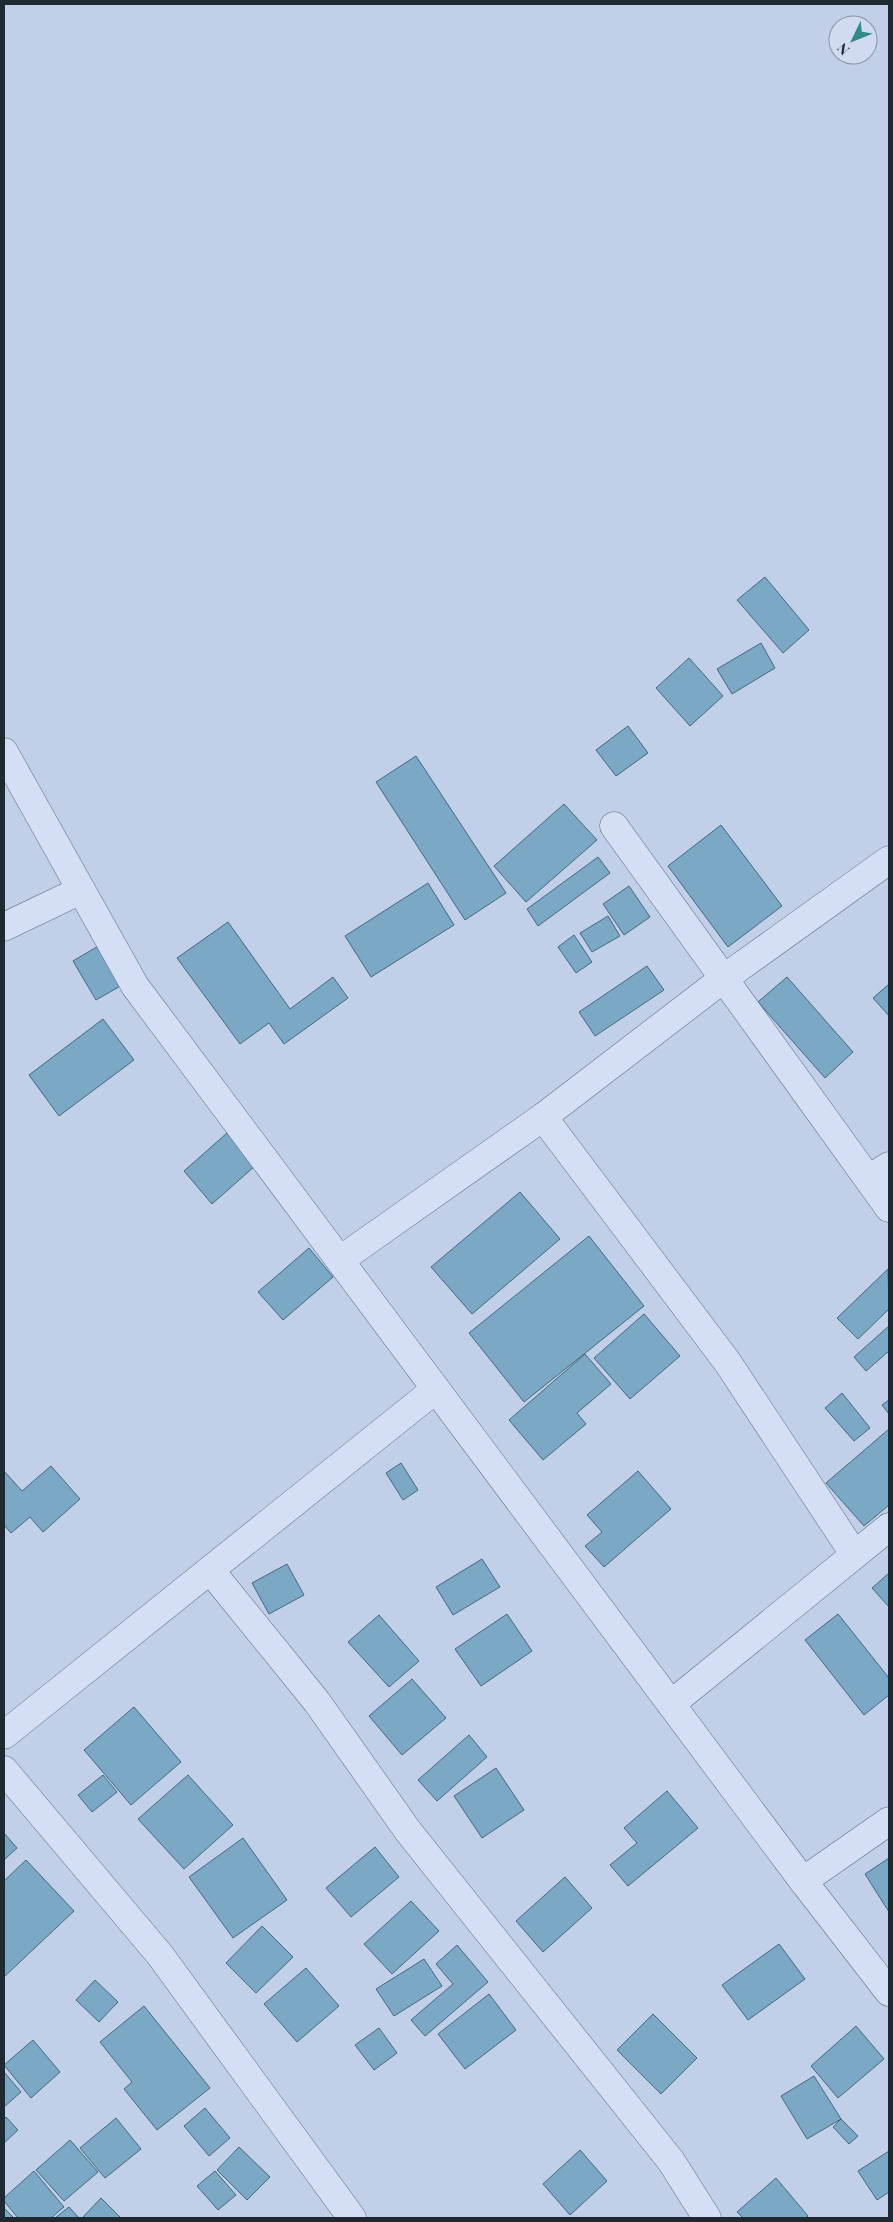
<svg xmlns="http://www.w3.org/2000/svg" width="893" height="2222" viewBox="0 0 893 2222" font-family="'Playfair Display',serif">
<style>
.building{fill:#7ba8c4;stroke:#43697e}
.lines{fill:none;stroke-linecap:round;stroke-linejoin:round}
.minor-casing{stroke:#5b6e81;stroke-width:29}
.minor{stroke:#d4dff5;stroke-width:28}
</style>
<rect width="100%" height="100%" fill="#c2cfe9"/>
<g class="building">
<path d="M765,577L809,630L783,653L737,600Z"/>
<path d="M761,643L775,668L732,694L717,669Z"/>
<path d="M689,658L723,696L690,726L656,688Z"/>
<path d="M628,726L648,753L616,776L596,750Z"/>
<path d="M416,756L506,893L465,920L376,782Z"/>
<path d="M564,804L597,840L526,902L494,866Z"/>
<path d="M721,825L782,906L728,947L668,866Z"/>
<path d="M598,857L610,873L538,926L527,909Z"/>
<path d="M428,883L454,925L371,977L345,936Z"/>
<path d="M629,886L650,917L624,935L603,904Z"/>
<path d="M608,916L620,936L592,952L580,933Z"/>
<path d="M228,922L290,1009L333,977L348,998L284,1044L269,1023L240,1044L177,958Z"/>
<path d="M574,935L592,962L576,973L558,947Z"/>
<path d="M100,945L124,984L96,1000L73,961Z"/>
<path d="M647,966L664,990L595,1036L579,1012Z"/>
<path d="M787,977L853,1052L825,1078L758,1002Z"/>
<path d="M889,984V1016L873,998Z"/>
<path d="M103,1019L134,1060L59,1116L29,1075Z"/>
<path d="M227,1133L255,1166L212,1204L184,1171Z"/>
<path d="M520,1192L560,1239L472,1314L431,1267Z"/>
<path d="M589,1236L644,1306L524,1402L469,1333Z"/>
<path d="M309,1248L333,1277L283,1320L258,1292Z"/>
<path d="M888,1269L889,1309L858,1339L837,1318Z"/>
<path d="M644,1314L680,1356L630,1399L594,1358Z"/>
<path d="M889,1326V1351L866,1371L854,1357Z"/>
<path d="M585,1354L611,1384L577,1413L586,1424L543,1460L509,1420Z"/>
<path d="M842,1393L870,1428L854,1441L825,1408Z"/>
<path d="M889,1400V1414L882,1405Z"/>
<path d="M889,1429V1505L864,1526L826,1483Z"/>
<path d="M401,1463L418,1490L403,1500L386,1473Z"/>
<path d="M51,1466L80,1499L43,1532L30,1517L11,1533L4,1525V1471L22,1491Z"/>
<path d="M638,1471L671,1509L604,1567L585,1546L602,1532L587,1515Z"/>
<path d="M482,1559L500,1587L453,1615L436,1587Z"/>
<path d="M287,1564L304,1595L269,1614L252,1583Z"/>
<path d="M889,1573V1607L872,1588Z"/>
<path d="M507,1614L532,1651L481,1686L455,1649Z"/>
<path d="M838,1614L889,1678V1695L864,1715L805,1640Z"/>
<path d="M379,1615L419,1661L389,1687L348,1642Z"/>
<path d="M412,1679L446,1718L402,1755L369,1716Z"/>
<path d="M134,1707L181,1762L131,1805L84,1750Z"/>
<path d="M469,1735L487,1757L437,1801L418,1780Z"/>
<path d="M496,1768L524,1810L482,1838L454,1796Z"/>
<path d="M103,1775L117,1792L92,1812L78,1795Z"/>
<path d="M188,1775L233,1825L184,1869L138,1819Z"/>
<path d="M667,1791L698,1828L628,1886L610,1865L637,1843L624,1828Z"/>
<path d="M4,1833L17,1848L4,1860Z"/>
<path d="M243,1838L287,1900L233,1938L189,1877Z"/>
<path d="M375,1847L399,1877L351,1917L326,1888Z"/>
<path d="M889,1858V1912L865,1874Z"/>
<path d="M26,1860L74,1911L4,1977V1881Z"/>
<path d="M565,1877L592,1908L543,1952L516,1921Z"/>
<path d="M411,1901L439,1931L392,1974L364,1944Z"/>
<path d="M262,1926L293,1957L256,1993L226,1963Z"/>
<path d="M779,1944L805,1979L748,2020L722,1985Z"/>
<path d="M457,1945L488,1982L425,2036L411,2020L453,1984L436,1964Z"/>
<path d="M424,1959L442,1986L394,2016L376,1989Z"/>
<path d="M306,1968L339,2006L297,2042L264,2004Z"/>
<path d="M95,1980L118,2002L99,2022L76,2000Z"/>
<path d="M489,1994L516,2030L465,2069L438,2034Z"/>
<path d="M144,2006L210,2088L157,2130L124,2089L132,2082L100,2042Z"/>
<path d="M653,2014L697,2058L661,2094L617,2050Z"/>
<path d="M856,2026L884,2059L838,2098L811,2066Z"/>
<path d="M379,2028L397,2053L374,2070L355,2045Z"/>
<path d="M33,2040L60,2072L31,2098L4,2065Z"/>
<path d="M4,2072L21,2092L4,2107Z"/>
<path d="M814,2076L841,2119L807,2139L781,2096Z"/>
<path d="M205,2108L230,2138L209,2156L184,2126Z"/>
<path d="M6,2117L18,2130L4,2143V2119Z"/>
<path d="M116,2118L141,2149L105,2178L80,2148Z"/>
<path d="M841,2119L858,2136L849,2144L833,2127Z"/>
<path d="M70,2140L98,2172L64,2201L36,2170Z"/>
<path d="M239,2147L270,2177L247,2200L217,2170Z"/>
<path d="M580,2150L607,2181L570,2215L543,2184Z"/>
<path d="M889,2151V2192L877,2200L858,2171Z"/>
<path d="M34,2171L64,2207L51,2218H18L4,2201V2198Z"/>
<path d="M215,2171L236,2195L218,2210L197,2186Z"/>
<path d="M776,2178L808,2216L805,2218H743L737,2212Z"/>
<path d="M101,2198L121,2218H82Z"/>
<path d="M69,2207L79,2218H55Z"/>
<path d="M4,2208L14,2218H4Z"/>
</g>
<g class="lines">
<g class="minor-casing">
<g id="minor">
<path d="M4,752L135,986L803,1881L889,1992"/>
<path d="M614,826L889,1208"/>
<path d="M4,927L81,890"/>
<path d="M543,1117L728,1363L854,1554"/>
<path d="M869,1179L889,1166"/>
<path d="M340,1260L543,1117L723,979L889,860"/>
<path d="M210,1570L317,1702L408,1831L671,2161L707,2218"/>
<path d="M671,1704L889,1527"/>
<path d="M4,1735L436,1389"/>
<path d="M4,1770L160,1955L352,2218"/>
<path d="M803,1881L889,1821"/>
</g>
</g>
<use href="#minor" class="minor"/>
</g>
<rect width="893" height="2222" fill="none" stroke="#1e2932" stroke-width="10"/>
<g transform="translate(853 40) rotate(227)"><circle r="24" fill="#d0dbf1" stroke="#8994a5"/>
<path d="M0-4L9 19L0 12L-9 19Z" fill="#308a87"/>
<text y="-8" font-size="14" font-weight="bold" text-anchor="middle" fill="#1e2932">N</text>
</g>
</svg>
